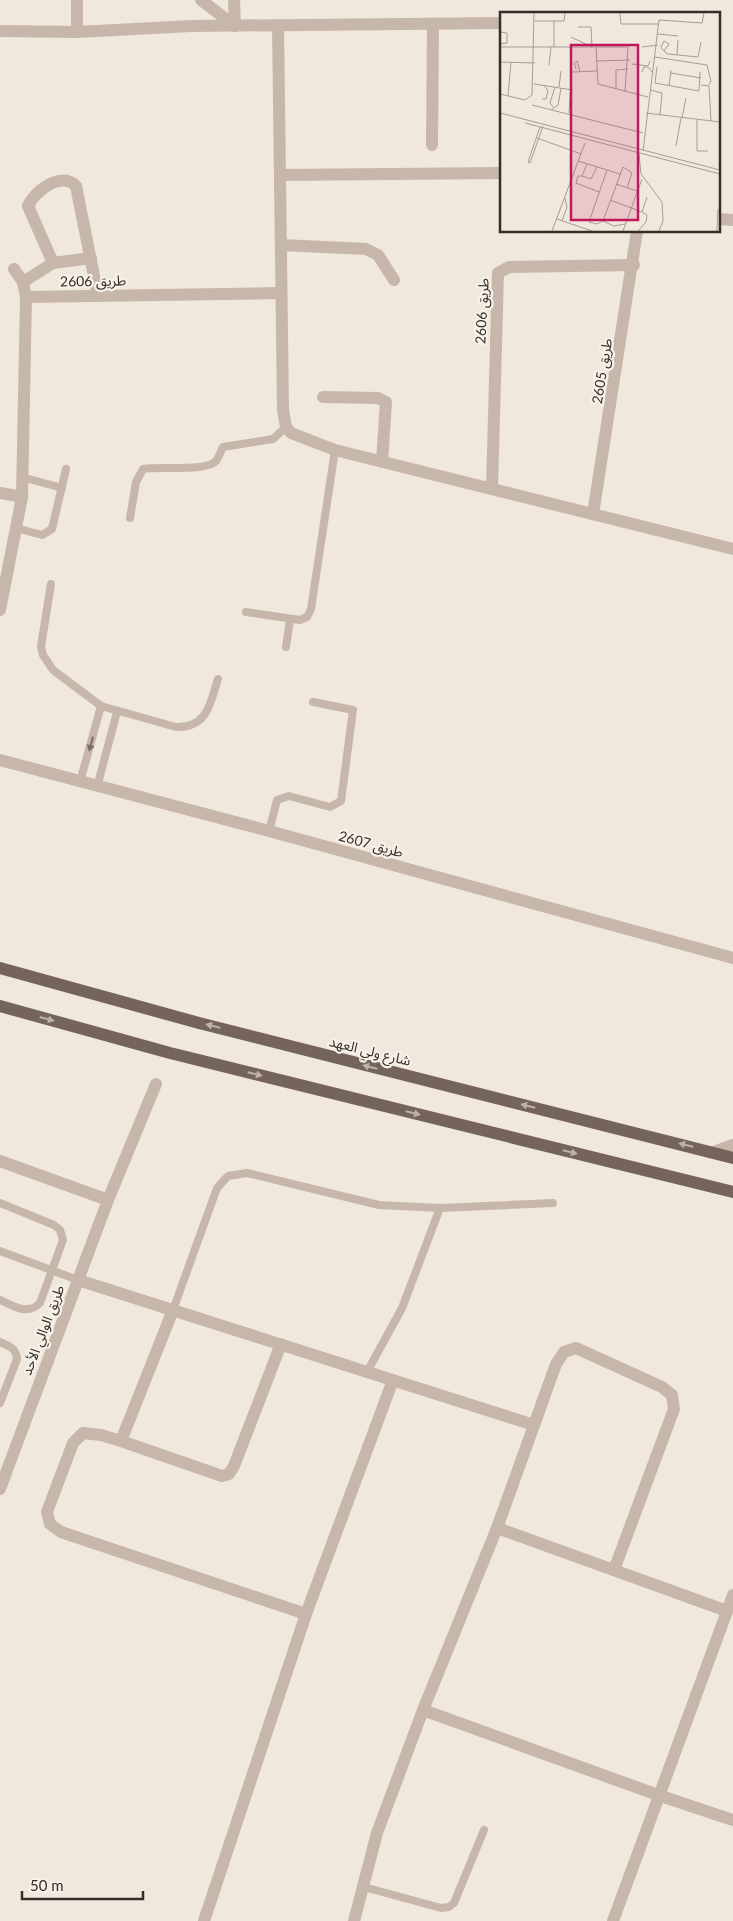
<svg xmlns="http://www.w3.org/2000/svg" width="733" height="1921" viewBox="0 0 733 1921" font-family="Lato,'Noto Sans Arabic',sans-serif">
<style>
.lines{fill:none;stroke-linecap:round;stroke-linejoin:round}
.service{stroke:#c7b7aa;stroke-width:8}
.minor{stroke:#c7b7aa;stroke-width:12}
.primary{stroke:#75645c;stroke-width:12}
.oneway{fill:#776b63}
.oneway2{fill:#bdb2aa}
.labels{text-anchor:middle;stroke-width:4.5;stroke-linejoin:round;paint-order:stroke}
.street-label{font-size:14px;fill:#352d29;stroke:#f8f1e9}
.inset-road{fill:none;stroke:#a59d95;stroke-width:1}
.view{fill:#c2185b;fill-opacity:0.15;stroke:#c2185b;stroke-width:2.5}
.inset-edge{fill:none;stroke:#352d29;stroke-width:2.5}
</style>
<rect width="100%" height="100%" fill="#f0e7dd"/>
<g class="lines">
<g class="service">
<path d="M22,477L62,488"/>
<path d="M130,518L136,482L143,469C160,466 207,472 216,461C219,457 221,451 223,447L273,439L286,427"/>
<path d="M16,528L42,535L52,529L66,469"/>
<path d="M51,584L41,646L43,655L53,670L101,706L176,727C208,728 210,703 218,679"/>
<path d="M246,612L300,620L307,617L311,609L335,450"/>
<path d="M286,647L290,620"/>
<path d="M80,782L101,706"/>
<path d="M97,787L117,712"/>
<path d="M269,831L277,800L289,796L330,807L341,801L353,710L313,702"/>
<path d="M0,1203L54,1225L60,1230L63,1240L40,1303C27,1316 14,1306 0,1300"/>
<path d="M0,1251L78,1280"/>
<path d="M173,1310L217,1188L228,1176L247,1173L379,1205L440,1208L553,1203"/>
<path d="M0,1342C9,1346 16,1348 17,1359L0,1403"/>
<path d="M367,1372L402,1308L440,1208"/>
<path d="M364,1887L441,1908L449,1907L454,1903L484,1830"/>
</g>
<g class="minor">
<path d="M201,0L235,26"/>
<path d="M234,0L235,26"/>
<path d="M278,25L283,410L286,427L291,433L335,450L733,549"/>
<path d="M0,31L77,32L191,26L502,23"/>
<path d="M77,32V0"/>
<path d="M432,145L433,24"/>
<path d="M280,175L502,173"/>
<path d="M719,219L733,220"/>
<path d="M281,245L366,249L378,255L394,280"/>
<path d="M53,263L28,206C35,190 62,171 76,186L98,296"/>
<path d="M23,282L53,263L91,258"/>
<path d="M26,297L281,293"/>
<path d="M323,397L378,398L386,402L382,462"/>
<path d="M492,488L498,273L509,267L634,265"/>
<path d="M0,493L22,497"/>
<path d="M593,514L637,231"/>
<path d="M0,610L22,497L26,297L23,282L14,269"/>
<path d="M0,760L269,831L733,958"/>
<path d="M714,1152L733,1145"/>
<path d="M0,1161L108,1200"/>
<path d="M78,1280L534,1425"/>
<path d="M173,1310L121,1441L222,1476L229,1474L234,1466L281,1344"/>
<path d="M121,1441L101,1435L83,1433L73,1443L47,1512L50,1524L61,1532L306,1614"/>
<path d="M0,1489L108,1200L156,1084"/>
<path d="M497,1528L727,1611"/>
<path d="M423,1710L658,1795L733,1820"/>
<path d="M204,1921L306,1614L393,1380"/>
<path d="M354,1921L377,1833L423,1710L497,1528L556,1364L564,1352L576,1348L662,1387L672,1395L674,1409L614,1570"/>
<path d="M613,1921L733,1595"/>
</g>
<g class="primary">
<path d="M0,968L199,1023L733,1158"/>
<path d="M0,1006L170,1053L733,1192"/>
</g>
</g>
<defs><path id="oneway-solid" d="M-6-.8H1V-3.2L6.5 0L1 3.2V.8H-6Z" transform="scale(1.25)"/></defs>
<use class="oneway" href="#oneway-solid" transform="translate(91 744) rotate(105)"/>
<g class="oneway2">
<use href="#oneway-solid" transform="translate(47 1019) rotate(15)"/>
<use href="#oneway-solid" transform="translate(213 1026) rotate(-166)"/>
<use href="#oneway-solid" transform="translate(370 1067) rotate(-166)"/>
<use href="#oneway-solid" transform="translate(255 1074) rotate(14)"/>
<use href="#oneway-solid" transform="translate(528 1106) rotate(-166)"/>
<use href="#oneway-solid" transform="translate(413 1113) rotate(14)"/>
<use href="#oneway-solid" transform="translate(686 1145) rotate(-166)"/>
<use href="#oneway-solid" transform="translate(570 1152) rotate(14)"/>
</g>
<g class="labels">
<g class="street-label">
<text transform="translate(93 281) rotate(-1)" y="5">طريق 2606</text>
<text transform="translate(482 311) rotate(-87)" y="5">طريق 2606</text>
<text transform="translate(602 371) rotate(-81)" y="5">طريق 2605</text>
<text transform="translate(371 844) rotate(15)" y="5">طريق 2607</text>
<text transform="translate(370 1051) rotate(14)" y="5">شارع ولي العهد</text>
<text transform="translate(43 1330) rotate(-69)" y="5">طريق الوالي الأحد</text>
</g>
</g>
<g transform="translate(500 12)">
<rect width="220" height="220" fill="#f0e7dd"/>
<path class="inset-road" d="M120,1L121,12H158M35,9H64L65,1M54,9V35M78,15H91L92,35M0,20L7,21V31L0,32M158,22L178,24M71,25L92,35M0,35H128L125,80M96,35L98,72L148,85M142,35L158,33M164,39L169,32L164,29L161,35L162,37L166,41L168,42L198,45L201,30M177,43L178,28M155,45L207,53L211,69L209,73M96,49L130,48M0,50L35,51M132,52L148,54L150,49M49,53L51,35M157,55L155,71L199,79L200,60M76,57L74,51L77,49L80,60M73,60L97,59M142,60L144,55H148L152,60M171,61L201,66M34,72L73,78M201,73L209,74L211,109M169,74L171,58M59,75L61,59M116,77V58L128,57M150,78L162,81L160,103M0,82L25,88L32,83L34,1M8,84L11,50M42,87H46L48,79L44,73M32,93L143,121M53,95L50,91L55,75M52,97L58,93L61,76M0,101L220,158M69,101L72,57M146,101L220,110M182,106L186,86M197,108V139H208M25,111L220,162M40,115L28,150L30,151L43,114M37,126L81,142M176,134L181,106M143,139L159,8L202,11L204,1M139,142L141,162L162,190L163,209L159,219M78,149L120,162M87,152L82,164L91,167L97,155M107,158L89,210L97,212L103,209L123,155L132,161L127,176M82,164H78L76,171L99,180M116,172L137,179M110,188L142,200M57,207L92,219M62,209L67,195L65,186M103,209L114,214L125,212M52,219L85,131M123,219L142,167M138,219L146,210L147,203L142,200L147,185M217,219L218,197"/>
<path class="view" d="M71,33H138V208H71Z"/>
<rect width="220" height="220" class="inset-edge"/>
</g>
<path d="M22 1891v8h121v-8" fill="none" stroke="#352d29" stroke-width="2.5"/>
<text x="30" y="1891" font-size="15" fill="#352d29" stroke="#f8f1e9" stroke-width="4" paint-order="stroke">50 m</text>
</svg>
